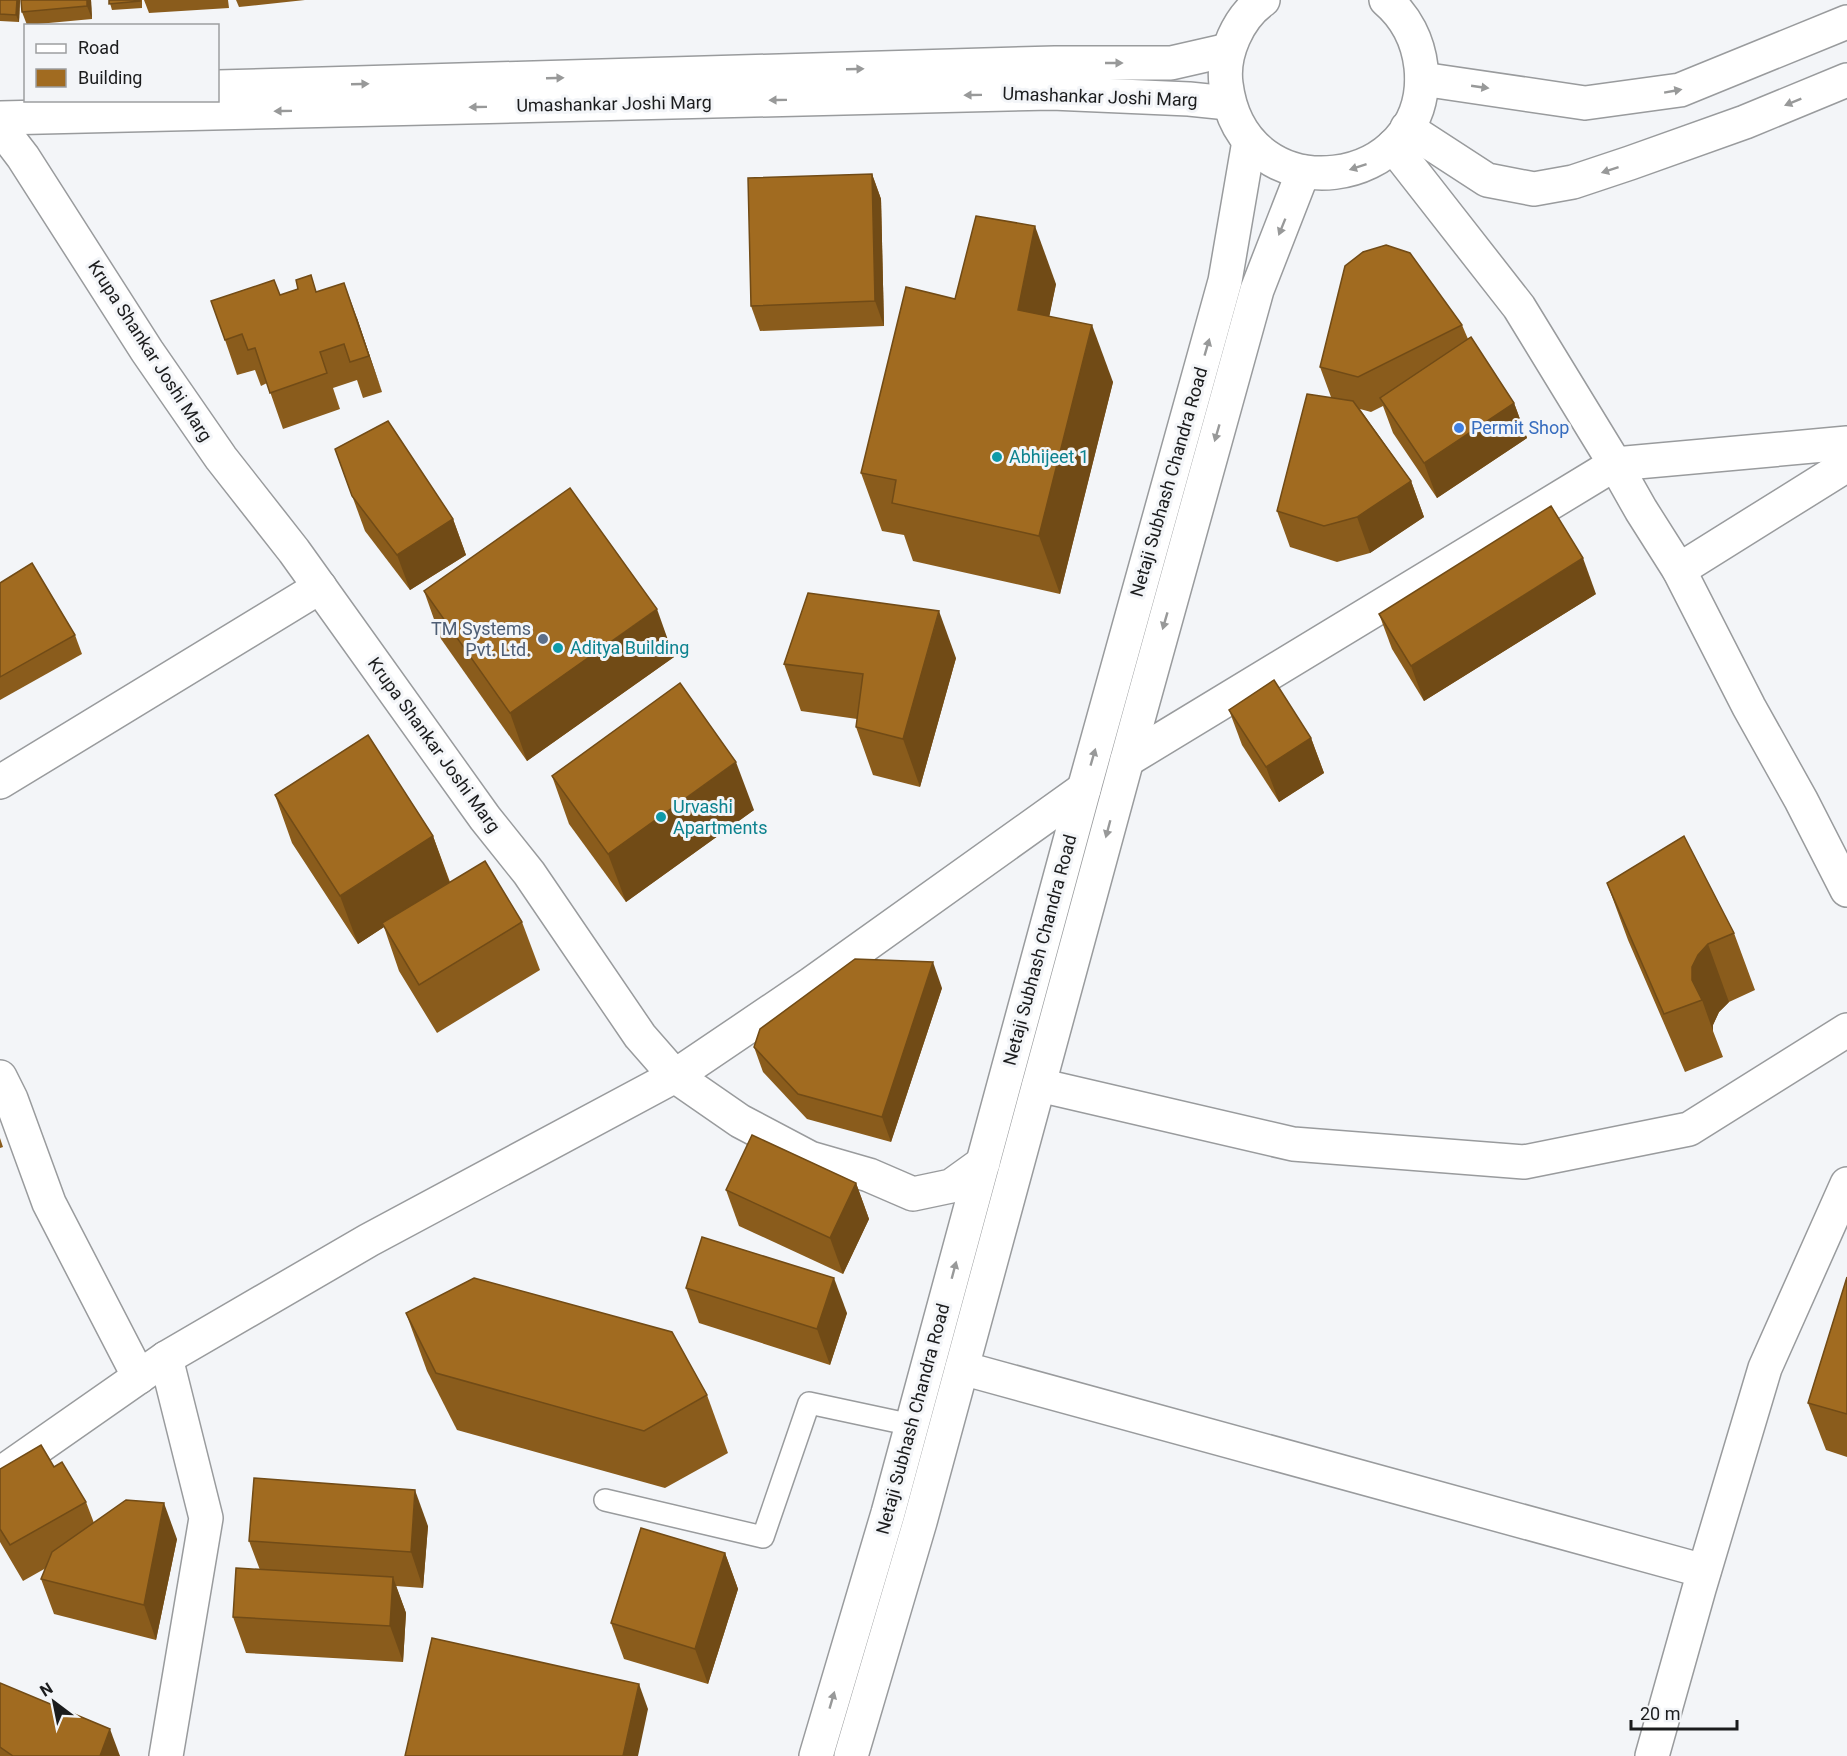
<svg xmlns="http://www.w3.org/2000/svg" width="1847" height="1756" viewBox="0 0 1847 1756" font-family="Roboto,sans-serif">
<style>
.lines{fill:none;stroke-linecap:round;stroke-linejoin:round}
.lane-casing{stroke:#999b9d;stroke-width:24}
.street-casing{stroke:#999b9d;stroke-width:36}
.secondary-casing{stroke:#999b9d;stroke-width:36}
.lane{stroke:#fff;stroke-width:21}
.street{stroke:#fff;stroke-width:33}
.secondary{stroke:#fff;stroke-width:33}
.wall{fill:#8a5c1c}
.shaded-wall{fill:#714b16}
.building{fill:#a16b20;stroke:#714b16;stroke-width:1.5}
.oneway{fill:#989999}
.shop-dot{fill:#3f7fe0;stroke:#f3f5f8;stroke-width:2}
.culture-dot{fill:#0f9aa8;stroke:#f3f5f8;stroke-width:2}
.service-dot{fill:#5c6f8a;stroke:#f3f5f8;stroke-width:2}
.labels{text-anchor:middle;stroke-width:6;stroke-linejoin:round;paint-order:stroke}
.street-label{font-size:18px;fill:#1b1c1d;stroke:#f3f5f8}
.shop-label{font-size:18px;fill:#366cbe;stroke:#f3f5f8;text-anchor:start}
.culture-label{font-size:18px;fill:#0d838f;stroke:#f3f5f8;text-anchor:start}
.service-label{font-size:18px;fill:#4e5e75;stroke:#f3f5f8;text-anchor:end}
</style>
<rect width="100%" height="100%" fill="#f3f5f8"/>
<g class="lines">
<g class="lane-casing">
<path id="lane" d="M605,1500L763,1537L809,1403L912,1425"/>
</g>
<g class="street-casing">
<g id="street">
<path d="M1393,146L1519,307L1615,464L1641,510L1679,570L1749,707L1801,800L1847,890"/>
<path d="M1679,570L1847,465"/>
<path d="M1127,760L1615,464L1847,443"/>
<path d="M0,782L320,587"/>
<path d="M0,1077L11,1099L49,1203L139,1377"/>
<path d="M1039,1085L1293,1144L1524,1162L1689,1129L1847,1030"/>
<path d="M962,1368L1704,1571"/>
<path d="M166,1756L206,1518L166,1358"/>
</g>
</g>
<g class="secondary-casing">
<g id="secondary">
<path d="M1263,0C1238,18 1222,54 1226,84C1243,219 1434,190 1421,67C1418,41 1406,17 1386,0"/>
<path d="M1422,79L1585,103L1680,90L1847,22"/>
<path d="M218,87L1055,63H1171L1228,50"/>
<path d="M0,118L1052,93L1189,99L1228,103"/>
<path d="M0,127L23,157L147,351L221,458L294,551L485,818L529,873L640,1036L675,1076L740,1121L810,1158L869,1175L913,1194L951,1186L983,1163"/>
<path d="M1407,128L1487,180L1534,189L1573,182L1630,163L1745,122L1847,80"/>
<path d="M0,1474L166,1358L369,1240L675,1076L811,984L1084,789"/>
<path d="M816,1756L888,1513L1084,789L1225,281L1249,141"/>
<path d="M851,1756L920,1522L1137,723L1257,290L1303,172"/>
<path d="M1652,1756L1699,1589L1765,1368L1847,1184"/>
</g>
</g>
<use href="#lane" class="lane"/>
<use href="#street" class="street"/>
<use href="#secondary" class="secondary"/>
</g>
<g class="wall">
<path d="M0,0H20L19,22L0,21Z"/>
<path d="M91,0L92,19L27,25L22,12Z"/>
<path d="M109,0H142V8L112,10Z"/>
<path d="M144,0H228L229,8L149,13Z"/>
<path d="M236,0H305L239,7Z"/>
<path d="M872,174L881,199L884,326L760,331L751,306Z"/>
<path d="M1056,284L1049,316L1113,382L1060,594L913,561L904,535L882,531L861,473L955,299Z"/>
<path d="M317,292L357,318L382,392L363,398L357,380L333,388L340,409L283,429L267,383L261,386L255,370L237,375L225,340L280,295Z"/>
<path d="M1462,325L1468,339L1514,403L1527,438L1437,498L1393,433L1383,406L1371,412L1360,409L1411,481L1424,517L1370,553L1337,562L1290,547L1277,511L1331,397L1320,367Z"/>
<path d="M335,449L453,519L466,555L410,590L365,531Z"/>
<path d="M0,583L75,635L82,654L0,700Z"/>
<path d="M424,591L674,657L527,761L441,639Z"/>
<path d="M1596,594L1424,701L1392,649L1379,614Z"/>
<path d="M956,658L920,787L873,775L856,727L857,719L801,711L784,664Z"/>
<path d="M1229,710L1311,738L1324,773L1279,802L1242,745Z"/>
<path d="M552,776L754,810L626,902L569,824Z"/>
<path d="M275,795L433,836L450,882L522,922L540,970L437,1033L399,971L384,927L358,944L292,843Z"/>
<path d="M1607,883L1734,933L1755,990L1729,1002L1719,1012L1713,1025V1031L1723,1057L1685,1072L1628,940Z"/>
<path d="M942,988L891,1142L807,1119L763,1072L754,1047Z"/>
<path d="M0,1138L3,1147L0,1148Z"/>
<path d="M856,1183L869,1219L843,1274L739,1226L726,1190Z"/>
<path d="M1847,1277V1457L1826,1450L1808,1403Z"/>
<path d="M686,1288L847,1313L830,1365L699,1323Z"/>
<path d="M406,1313L707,1395L728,1453L665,1488L457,1430L427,1371Z"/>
<path d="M54,1467L86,1502L94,1523L177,1539L156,1640L54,1614L41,1579L46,1568L23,1581L0,1542V1469Z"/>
<path d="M428,1526L423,1588L396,1586L406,1613L403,1662L246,1653L233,1617L260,1570L249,1541Z"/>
<path d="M725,1553L738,1589L708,1684L624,1659L611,1623Z"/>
<path d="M0,1683L120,1756H0Z"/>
</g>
<g class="shaded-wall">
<path d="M17,0H20L19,22L16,15Z"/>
<path d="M87,0H91L92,19L87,6Z"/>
<path d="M872,174L881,199L884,326L875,301Z"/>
<path d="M1035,226L1056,284L1039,367L1018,310Z"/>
<path d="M344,283L357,318L382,392L369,356Z"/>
<path d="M1092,325L1113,382L1060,594L1039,536Z"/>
<path d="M1514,403L1527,438L1437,498L1424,463Z"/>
<path d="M1411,481L1424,517L1370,553L1357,517Z"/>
<path d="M453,519L466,555L410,590L397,555Z"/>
<path d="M1583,558L1596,594L1424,701L1411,666Z"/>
<path d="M657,609L674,657L527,761L510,713Z"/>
<path d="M939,611L956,658L920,787L903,739Z"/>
<path d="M1311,738L1324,773L1279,802L1266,767Z"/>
<path d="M736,762L754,810L626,902L608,854Z"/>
<path d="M433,836L450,884L382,923L384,927L358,944L340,896Z"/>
<path d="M1708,944L1729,1002L1719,1012L1713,1025V1031L1702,1000L1692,980V967L1698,955Z"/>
<path d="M933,962L942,988L891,1142L882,1117Z"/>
<path d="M856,1183L869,1219L843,1274L830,1238Z"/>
<path d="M834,1278L847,1313L830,1365L817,1329Z"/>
<path d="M415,1490L428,1526L423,1588L411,1552Z"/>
<path d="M164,1503L177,1539L156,1640L144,1605Z"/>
<path d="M725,1553L738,1589L708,1684L695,1649Z"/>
<path d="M393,1577L406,1613L403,1662L390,1626Z"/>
<path d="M639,1684L648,1709L638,1756H623Z"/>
<path d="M110,1729L120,1756H100Z"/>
</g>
<g class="building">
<path d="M0,0H17L16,15L0,14Z"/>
<path d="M21,0H87V6L22,12Z"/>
<path d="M109,0H140V1L109,4Z"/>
<path d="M872,174L875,301L751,306L748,178Z"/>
<path d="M976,216L1035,226L1018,310L1092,325L1039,536L892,503L896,480L861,473L906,287L955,299Z"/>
<path d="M1386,245L1410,253L1462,325L1358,377L1320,367L1345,266L1363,252Z"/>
<path d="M311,275L316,292L344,283L369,356L350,362L344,344L320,352L327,373L270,393L255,348L248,350L242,334L225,340L211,301L274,280L280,295L298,289L296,280Z"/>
<path d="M1471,337L1514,403L1424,463L1380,398Z"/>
<path d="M1307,394L1353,401L1411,481L1357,517L1324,526L1277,511Z"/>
<path d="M388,421L453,519L397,555L352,496L335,449Z"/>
<path d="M570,488L657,609L510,713L424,591Z"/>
<path d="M1551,506L1583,558L1411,666L1379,614Z"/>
<path d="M32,563L75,635L0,677V583Z"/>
<path d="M808,593L939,611L903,739L856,727L863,674L784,664Z"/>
<path d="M1274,680L1311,738L1266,767L1229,710Z"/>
<path d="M680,683L736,762L608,854L552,776Z"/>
<path d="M368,735L433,836L340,896L275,795Z"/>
<path d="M1684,836L1734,933L1708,944L1698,955L1692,967V980L1702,1000L1664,1014L1607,883Z"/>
<path d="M485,861L522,922L419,985L382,923Z"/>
<path d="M855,959L933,962L882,1117L798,1094L754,1047L760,1029Z"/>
<path d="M752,1135L856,1183L830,1238L726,1190Z"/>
<path d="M702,1237L834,1278L817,1329L686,1288Z"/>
<path d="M1847,1277V1414L1808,1403Z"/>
<path d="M474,1278L672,1332L707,1395L644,1431L436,1373L406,1313Z"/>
<path d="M41,1445L54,1467L62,1462L86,1502L10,1545L0,1529V1469Z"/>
<path d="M254,1478L415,1490L411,1552L249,1541Z"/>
<path d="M126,1500L164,1503L144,1605L41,1579L52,1552Z"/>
<path d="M641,1528L725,1553L695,1649L611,1623Z"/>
<path d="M236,1568L393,1577L390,1626L233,1617Z"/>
<path d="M432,1638L639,1684L623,1756H405Z"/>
<path d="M0,1683L110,1729L100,1756H13L0,1747Z"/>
</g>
<defs><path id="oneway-solid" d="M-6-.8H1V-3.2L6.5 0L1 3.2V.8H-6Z" transform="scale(1.5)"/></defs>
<g class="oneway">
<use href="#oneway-solid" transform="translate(1114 63)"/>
<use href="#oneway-solid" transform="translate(855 69) rotate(-2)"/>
<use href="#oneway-solid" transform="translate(555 78) rotate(-2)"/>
<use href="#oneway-solid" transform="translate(360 84) rotate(-2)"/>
<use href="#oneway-solid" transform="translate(1480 87) rotate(8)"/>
<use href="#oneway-solid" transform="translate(1673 91) rotate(-10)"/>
<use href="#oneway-solid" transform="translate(973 95) rotate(179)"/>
<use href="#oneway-solid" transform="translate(778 100) rotate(179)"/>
<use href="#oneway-solid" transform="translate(1793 102) rotate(158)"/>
<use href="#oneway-solid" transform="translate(478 107) rotate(179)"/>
<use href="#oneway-solid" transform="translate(283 111) rotate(179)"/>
<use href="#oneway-solid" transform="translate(1358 167) rotate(162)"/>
<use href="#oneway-solid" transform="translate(1610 170) rotate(162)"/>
<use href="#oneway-solid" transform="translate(1282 227) rotate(112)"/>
<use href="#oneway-solid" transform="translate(1207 347) rotate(-74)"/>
<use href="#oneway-solid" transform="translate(1217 433) rotate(106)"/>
<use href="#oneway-solid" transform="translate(1165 621) rotate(106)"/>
<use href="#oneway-solid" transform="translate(1093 757) rotate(-74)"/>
<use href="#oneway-solid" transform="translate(1108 829) rotate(105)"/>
<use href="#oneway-solid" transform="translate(954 1270) rotate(-75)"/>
<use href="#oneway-solid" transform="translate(832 1700) rotate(-74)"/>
</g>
<circle class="shop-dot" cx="1459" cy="428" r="6"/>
<g class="culture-dot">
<circle cx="997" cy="457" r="6"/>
<circle cx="558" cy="648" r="6"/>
<circle cx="661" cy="817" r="6"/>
</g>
<circle class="service-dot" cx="543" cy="639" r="6"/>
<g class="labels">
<g class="street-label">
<text transform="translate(1100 97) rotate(2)" y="6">Umashankar Joshi Marg</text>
<text transform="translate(614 104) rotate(-1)" y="6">Umashankar Joshi Marg</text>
<text transform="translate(150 351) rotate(57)" y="6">Krupa Shankar Joshi Marg</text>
<text transform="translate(1169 482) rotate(-74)" y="6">Netaji Subhash Chandra Road</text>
<text transform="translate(434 745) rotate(54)" y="6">Krupa Shankar Joshi Marg</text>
<text transform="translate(1040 950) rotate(-75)" y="6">Netaji Subhash Chandra Road</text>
<text transform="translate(913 1419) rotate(-75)" y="6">Netaji Subhash Chandra Road</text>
</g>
<g class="shop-label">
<text x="1471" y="434">Permit Shop</text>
</g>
<g class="culture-label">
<text x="1009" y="463">Abhijeet 1</text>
<text x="570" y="654">Aditya Building</text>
<text x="673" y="813">Urvashi<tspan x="673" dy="21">Apartments</tspan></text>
</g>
<g class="service-label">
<text x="531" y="635">TM Systems<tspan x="531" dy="21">Pvt. Ltd.</tspan></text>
</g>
</g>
<rect x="24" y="24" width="195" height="78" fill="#f3f5f8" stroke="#9d9ea0" stroke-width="1.5"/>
<rect x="36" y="44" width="30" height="9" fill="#ffffff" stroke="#9d9ea0" stroke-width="1.5"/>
<text x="78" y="54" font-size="18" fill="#1b1c1d">Road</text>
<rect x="36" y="69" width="30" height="18" fill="#a16b20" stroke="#9d9ea0" stroke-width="1.5"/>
<text x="78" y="84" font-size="18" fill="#1b1c1d">Building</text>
<g transform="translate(54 1702) rotate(328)" stroke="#f3f5f8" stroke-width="4.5" paint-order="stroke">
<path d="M0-4.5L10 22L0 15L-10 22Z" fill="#1b1c1d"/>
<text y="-9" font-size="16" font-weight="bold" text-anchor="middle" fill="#1b1c1d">N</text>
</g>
<path d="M1631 1720v9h106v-9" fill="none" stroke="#1b1c1d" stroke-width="3"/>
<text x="1640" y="1720" font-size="18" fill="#1b1c1d" stroke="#f3f5f8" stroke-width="4.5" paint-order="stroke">20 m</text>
</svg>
